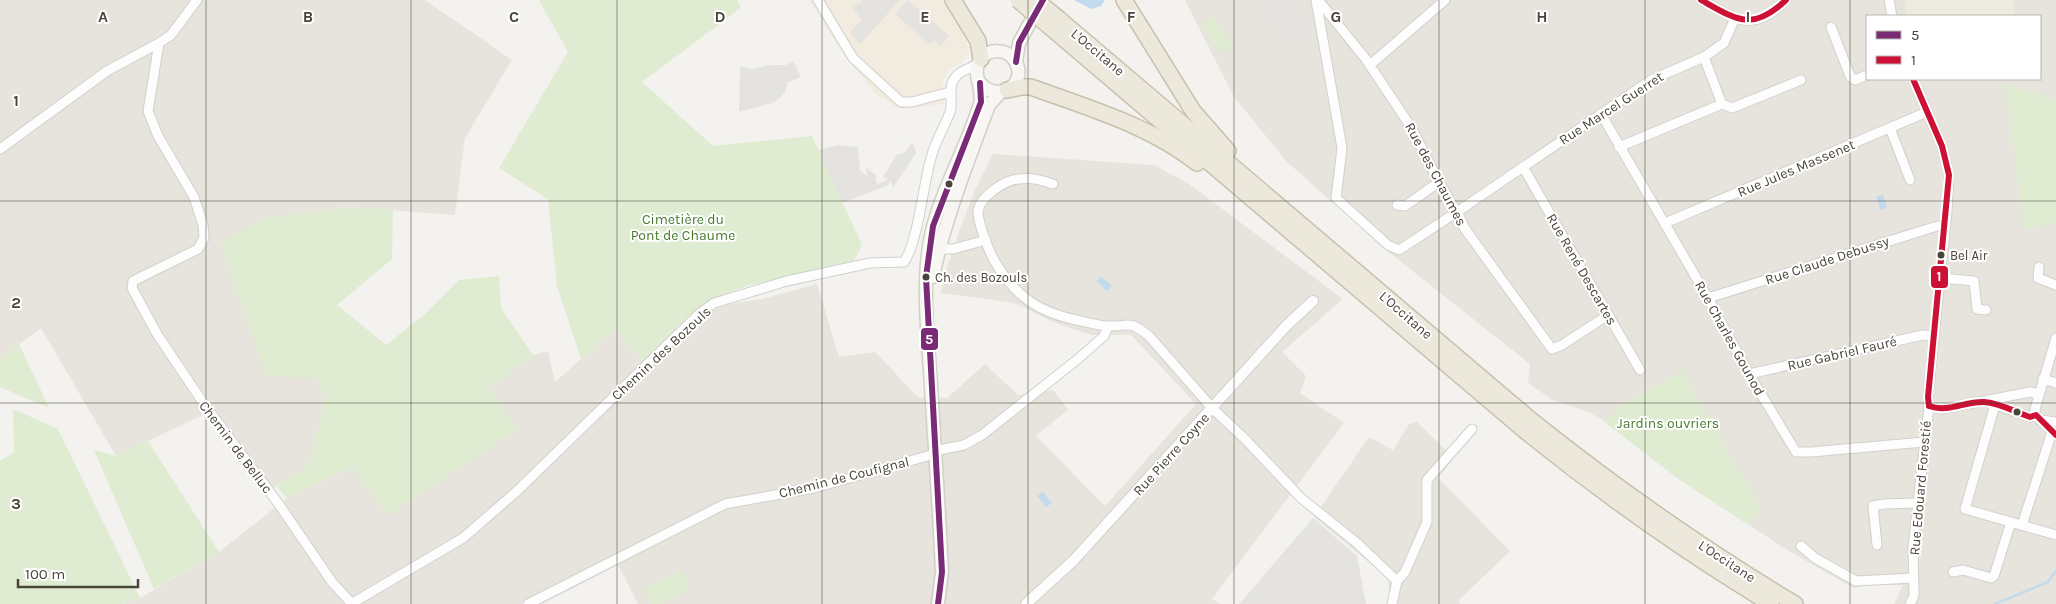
<svg xmlns="http://www.w3.org/2000/svg" width="2056" height="604" viewBox="0 0 2056 604" font-family="Karla,sans-serif">
<style>
.residential{fill:#e7e4dd;fill-rule:evenodd}
.commercial{fill:#f1ebe0}
.education{fill:#edeadf}
.green{fill:#dfecd1}
.parking{fill:#e5e3e0}
.water{fill:#c3daee}
.lines{fill:none;stroke-linecap:round;stroke-linejoin:round}
.stream{stroke:#c3daee;stroke-width:2.5}
.minor-casing{stroke:#d1d0cc;stroke-width:11}
.tertiary-casing{stroke:#d1d0cc;stroke-width:12}
.secondary-casing{stroke:#d2cfc6;stroke-width:15}
.motorway-casing{stroke:#c9c0ac;stroke-width:18}
.minor{stroke:#fdfdfd;stroke-width:9}
.tertiary{stroke:#fdfdfd;stroke-width:10}
.secondary{stroke:#f7f6f2;stroke-width:12}
.motorway{stroke:#ece8dc;stroke-width:15}
.motorway-bridge-casing{stroke:#c9c0ac;stroke-width:18;stroke-linecap:butt}
.motorway-bridge{stroke:#ece8dc;stroke-width:15}
.bus-1-casing{stroke:#fff;stroke-width:10}
.bus-2-casing{stroke:#fff;stroke-width:10}
.bus-1{stroke:#792b75;stroke-width:6}
.bus-2{stroke:#cd1135;stroke-width:6}
.grid{fill:none;stroke:#4a453a;stroke-width:1;stroke-opacity:0.55}
.bus-dot{fill:#4a453a;stroke:#fff;stroke-width:2}
.labels{text-anchor:middle;stroke-width:4;stroke-linejoin:round;paint-order:stroke}
.bus-label{font-size:13px;fill:#4a453a;stroke:#fff;text-anchor:start}
.street-label{font-size:14px;fill:#4a453a;stroke:#fff}
.park-label{font-size:14px;fill:#477a2f;stroke:#fff}
.grid-label{font-size:16px;text-anchor:middle;font-weight:bold;fill:#4a453a;stroke:#fff;stroke-width:4;stroke-linejoin:round;paint-order:stroke}
.line-badge{stroke:#fff;stroke-width:2}
.badge-label{font-size:14px;text-anchor:middle;font-weight:bold;fill:#fff}
</style>
<rect width="100%" height="100%" fill="#f3f2ef"/>
<g class="residential">
<path d="M0,0H425L512,60L465,138L455,215L347,207L263,219L325,398L309,466L266,492L203,415L116,456L41,328L0,358Z"/>
<path d="M1185,0H2056V604H1894L1903,585H1868L1853,588L1784,548L1676,477L1603,420L1588,412L1553,400L1528,383L1530,364L1391,254L1287,162L1234,97ZM1867,16H2040V79H1867Z"/>
<path d="M993,154L1154,165L1189,184L1343,299L1282,352L1306,376L1300,393L1344,423L1212,599L1220,604H638L618,565L542,604H123L140,598L219,552L287,498L353,467L387,515L516,430L489,388L533,355L548,351L555,382L615,329L644,363L653,365L699,321L717,308L735,303L762,299L817,284L839,357L875,352L918,397L947,398L985,364L1018,395L1053,390L1068,410L1036,436L1105,506L1196,404L1131,335H1091L1053,322L1015,303L941,293L945,272L960,229L975,190Z"/>
<path d="M1417,422L1454,458L1438,478L1510,551L1458,601L1461,604H1389L1390,600L1388,578L1314,517L1369,437L1393,450L1409,424Z"/>
</g>
<path class="commercial" d="M809,0H943L965,38L969,48L966,56L962,63L950,69L943,81L944,104L900,109L877,95L844,55Z"/>
<path class="education" d="M1905,0H2013L2016,16H1908Z"/>
<g class="green">
<path d="M539,0H737L741,8L642,82L713,146L812,136L862,245L854,261L746,286L704,303L644,363L615,329L581,359L557,286L548,199L499,168L568,52Z"/>
<path d="M1213,16L1231,42L1229,49L1225,52L1218,50L1201,24Z"/>
<path d="M2005,83L2056,100V223L2024,229Z"/>
<path d="M347,207L393,210L392,259L337,305L386,345L425,314L459,280L499,276L501,308L533,355L489,388L517,430L387,516L353,467L287,498L276,486L309,465L325,398L317,378L266,376L220,243L263,219Z"/>
<path d="M19,344L49,408L0,387V358Z"/>
<path d="M1682,370L1760,507L1759,513L1747,524L1676,477L1603,421L1621,406Z"/>
<path d="M13,409L58,429L140,598L123,604H0V461L14,452Z"/>
<path d="M148,441L219,552L154,589L94,450L116,456Z"/>
<path d="M681,570L690,589L661,604H652L644,589Z"/>
</g>
<g class="parking">
<path d="M862,0H900L860,44L850,32L862,21L853,7L862,2Z"/>
<path d="M908,0L949,36L941,46L934,40L929,44L895,14Z"/>
<path d="M1263,0H1294L1302,10L1314,33L1287,46L1280,31L1271,21Z"/>
<path d="M793,61L801,77L788,82L785,92L780,98L772,103L739,112L740,66L752,69L770,65H786Z"/>
<path d="M911,143L914,146L916,153L893,188L891,181L888,185L843,203L818,150L838,145L858,147L860,171L867,176L866,168L876,175V182L879,184L888,179L883,177L897,154L905,153Z"/>
<path d="M1313,518L1357,556L1366,604H1239Z"/>
</g>
<g class="water">
<path d="M1074,0H1105L1101,6L1091,9Z"/>
<path d="M1883,195L1887,207L1883,210L1880,209L1876,196Z"/>
<path d="M1101,276L1112,286L1107,291L1097,281Z"/>
<path d="M1043,492L1052,503L1046,507L1037,496Z"/>
</g>
<g class="lines">
<path class="stream" d="M1995,604L2048,582L2056,571"/>
<g class="minor-casing">
<g id="minor">
<path d="M818,0L853,58L901,102H912L946,93L951,94"/>
<path d="M1316,0L1342,148L1336,198L1388,245L1399,250L1457,212L1651,80L1704,57L1724,43L1735,18"/>
<path d="M1318,0L1365,58L1411,127L1439,182L1459,216L1465,229L1552,349L1562,345L1608,315"/>
<path d="M1701,0C1735,18 1754,35 1786,0"/>
<path d="M1889,0L1892,16"/>
<path d="M1831,27L1850,76L1855,80L1867,75"/>
<path d="M159,43L148,111L158,136L194,197L203,225L204,238L198,249L133,281L132,288L157,334L204,404L278,503L332,582L352,604"/>
<path d="M1704,57L1722,104L1732,108L1801,80"/>
<path d="M1370,65L1445,0"/>
<path d="M1601,114L1708,298L1749,374L1796,452H1811L1924,442"/>
<path d="M1890,128L1910,180"/>
<path d="M1619,147L1722,104"/>
<path d="M0,149L107,71L159,43L171,35L197,0"/>
<path d="M1523,167L1640,370"/>
<path d="M1053,184C1042,180 1031,177 1019,179C1005,180 978,197 978,213C979,225 988,249 994,260C1015,297 1039,313 1081,321C1089,323 1098,325 1107,326C1130,327 1128,319 1149,336L1213,409L1244,438L1301,498L1357,543L1397,581"/>
<path d="M1397,205L1405,206L1439,182"/>
<path d="M1665,223L1927,112"/>
<path d="M939,249H953L986,240"/>
<path d="M2039,267L2038,278L2056,285"/>
<path d="M1940,278L1974,281L1977,309L1986,310"/>
<path d="M1708,298L1934,227L1946,224"/>
<path d="M1749,374L1923,335L1935,336"/>
<path d="M2043,379L2056,383"/>
<path d="M1991,403L2030,417L2036,415L2055,434"/>
<path d="M1995,405L1965,509L2056,535"/>
<path d="M1929,406L1942,409L2030,392L2039,394"/>
<path d="M2036,415L2035,409L2056,338"/>
<path d="M2040,420L2056,422"/>
<path d="M2022,525L2052,432"/>
<path d="M1877,545L1873,506L1884,504L1918,503"/>
<path d="M1801,546L1815,558L1856,581L1913,578"/>
<path d="M1953,572L1963,570L1991,578L1994,576L2011,522"/>
<path d="M351,604L463,538L517,491L698,315L714,303L787,281L870,263L904,262C918,242 923,185 931,158C935,142 944,128 950,112C954,102 947,89 954,79C959,70 971,69 979,63"/>
<path d="M528,604L725,504L814,488L931,455L939,450L964,445L982,435L1078,359L1104,336L1108,326"/>
<path d="M1392,604L1397,581L1405,572L1427,522V480L1472,429"/>
<path d="M1910,604L1914,596L1913,547L1929,406L1928,397L1947,211L1949,175L1942,146L1913,79"/>
</g>
</g>
<g class="tertiary-casing">
<path id="tertiary" d="M1026,604L1074,560L1287,325L1313,301"/>
</g>
<g class="secondary-casing">
<g id="secondary">
<path d="M1016,62L1019,43L1038,8"/>
<path d="M933,277C945,218 968,162 989,105L1001,92"/>
<path d="M938,604L942,572C939,505 934,438 930,371C927,330 922,276 931,235C941,190 966,149 980,104C984,89 971,73 980,60C989,48 1007,48 1015,61C1029,84 998,104 980,83"/>
</g>
</g>
<g class="motorway-casing">
<g id="motorway">
<path d="M953,0L978,41L981,59"/>
<path d="M1124,0L1193,111L1228,151"/>
<path d="M1059,19L1531,420C1615,487 1703,549 1795,604"/>
<path d="M1051,28L1524,430C1602,493 1685,552 1771,604"/>
<path d="M1007,90L1022,87H1031C1088,108 1149,125 1197,163"/>
</g>
</g>
<use href="#minor" class="minor"/>
<use href="#tertiary" class="tertiary"/>
<use href="#secondary" class="secondary"/>
<use href="#motorway" class="motorway"/>
<g class="motorway-bridge-casing">
<g id="motorway-bridge">
<path d="M1018,0L1051,28"/>
<path d="M1036,0L1059,19"/>
</g>
</g>
<use href="#motorway-bridge" class="motorway-bridge"/>
<g class="bus-1-casing">
<g id="bus-1">
<path d="M1016,62L1019,43L1043,0"/>
<path d="M938,604L942,572L926,277L933,226L981,102L980,83"/>
</g>
</g>
<g class="bus-2-casing">
<g id="bus-2">
<path d="M1701,0C1737,20 1752,32 1786,0"/>
<path d="M1913,79L1942,146L1949,175L1928,397L1929,406"/>
<path d="M1929,406C1948,413 1965,401 1984,402C2000,403 2015,412 2030,417L2036,415L2056,435"/>
</g>
</g>
<use href="#bus-1" class="bus-1"/>
<use href="#bus-2" class="bus-2"/>
</g>
<path class="grid" d="M206,0V604M411,0V604M617,0V604M822,0V604M1028,0V604M1234,0V604M1439,0V604M1645,0V604M1850,0V604M0,201H2056M0,403H2056"/>
<g class="bus-dot">
<circle cx="949" cy="184" r="4.5"/>
<circle cx="1941" cy="255" r="4.5"/>
<circle cx="926" cy="277" r="4.5"/>
<circle cx="2017" cy="412" r="4.5"/>
</g>
<g class="labels">
<g class="bus-label">
<text x="1950" y="260">Bel Air</text>
<text x="935" y="282">Ch. des Bozouls</text>
</g>
<g class="street-label">
<text transform="translate(1098 52) rotate(40)" y="5">L'Occitane</text>
<text transform="translate(1611 108) rotate(-33)" y="5">Rue Marcel Guerret</text>
<text transform="translate(1796 168) rotate(-23)" y="5">Rue Jules Massenet</text>
<text transform="translate(1436 174) rotate(62)" y="5">Rue des Chaumes</text>
<text transform="translate(1827 260) rotate(-18)" y="5">Rue Claude Debussy</text>
<text transform="translate(1582 269) rotate(60)" y="5">Rue René Descartes</text>
<text transform="translate(1406 315) rotate(41)" y="5">L'Occitane</text>
<text transform="translate(1730 338) rotate(61)" y="5">Rue Charles Gounod</text>
<text transform="translate(661 353) rotate(-43)" y="5">Chemin des Bozouls</text>
<text transform="translate(1842 353) rotate(-13)" y="5">Rue Gabriel Fauré</text>
<text transform="translate(236 447) rotate(53)" y="5">Chemin de Belluc</text>
<text transform="translate(1171 454) rotate(-48)" y="5">Rue Pierre Coyne</text>
<text transform="translate(844 477) rotate(-14)" y="5">Chemin de Coufignal</text>
<text transform="translate(1920 488) rotate(-85)" y="5">Rue Edouard Forestié</text>
<text transform="translate(1727 561) rotate(33)" y="5">L'Occitane</text>
</g>
<g class="park-label">
<text x="683" y="224">Cimetière du<tspan x="683" dy="16">Pont de Chaume</tspan></text>
<text x="1668" y="428">Jardins ouvriers</text>
</g>
</g>
<g class="grid-label">
<text x="103" y="22">A</text>
<text x="308" y="22">B</text>
<text x="514" y="22">C</text>
<text x="720" y="22">D</text>
<text x="925" y="22">E</text>
<text x="1131" y="22">F</text>
<text x="1336" y="22">G</text>
<text x="1542" y="22">H</text>
<text x="1748" y="22">I</text>
<text x="16" y="106">1</text>
<text x="16" y="308">2</text>
<text x="16" y="509">3</text>
</g>
<g class="line-badge">
<rect x="1930" y="265" width="19" height="24" rx="5" fill="#cd1135"/>
<rect x="920" y="327" width="19" height="24" rx="5" fill="#792b75"/>
</g>
<g class="badge-label">
<text x="1939" y="281">1</text>
<text x="929" y="344">5</text>
</g>
<rect x="1866" y="15" width="175" height="65" fill="#ffffff" stroke="#b7b5b0"/>
<rect x="1876" y="31" width="25" height="8" fill="#792b75" stroke="#b7b5b0"/>
<text x="1911" y="40" font-size="15" fill="#4a453a">5</text>
<rect x="1876" y="56" width="25" height="8" fill="#cd1135" stroke="#b7b5b0"/>
<text x="1911" y="65" font-size="15" fill="#4a453a">1</text>
<path d="M18 579v8h120v-8" fill="none" stroke="#4a453a" stroke-width="2.5"/>
<text x="25" y="579" font-size="15" fill="#4a453a" stroke="#ffffff" stroke-width="4" paint-order="stroke">100 m</text>
</svg>
